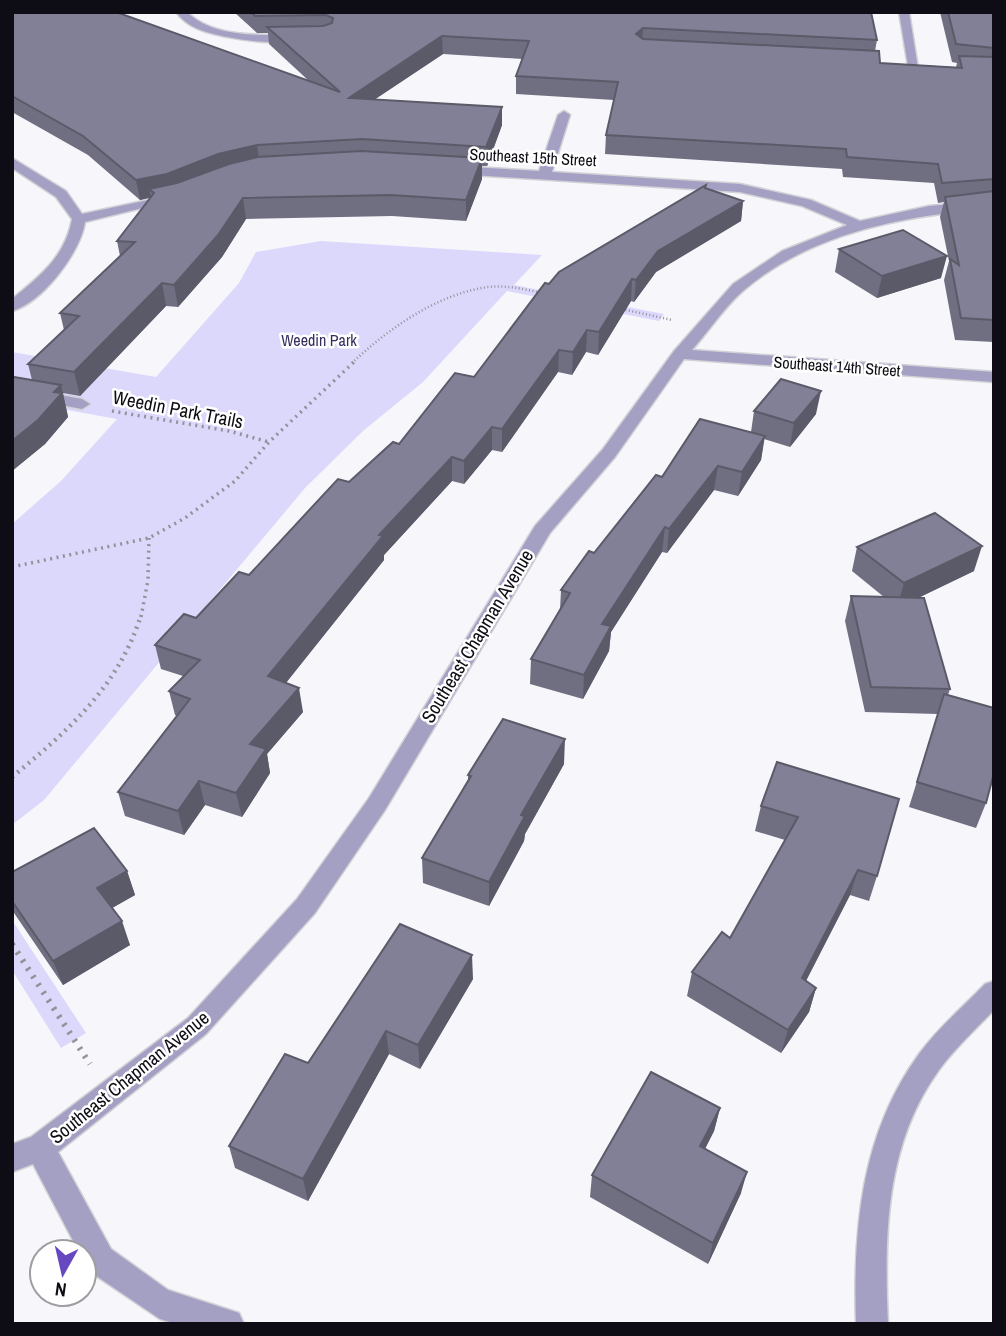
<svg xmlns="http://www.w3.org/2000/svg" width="1006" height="1336" viewBox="0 0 1006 1336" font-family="'Archivo Narrow',sans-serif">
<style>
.green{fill:#dbd8fc}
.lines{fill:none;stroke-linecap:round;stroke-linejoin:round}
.minor-casing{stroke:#d2d1d6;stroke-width:3}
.path-far3{stroke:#939298;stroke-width:2.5;stroke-dasharray:1 2.5;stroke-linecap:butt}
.path-far2{stroke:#939298;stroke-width:3.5;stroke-dasharray:2 4.5;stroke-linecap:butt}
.path-far1{stroke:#939298;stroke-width:4.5;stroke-dasharray:2 5;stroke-linecap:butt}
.path{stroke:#939298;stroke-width:6;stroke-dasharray:2.5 7;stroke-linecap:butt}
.minor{fill:#a4a0c4;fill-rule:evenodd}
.wall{fill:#706e81}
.shaded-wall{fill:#5b5a69}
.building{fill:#828096;stroke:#5b5a69;stroke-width:2}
.labels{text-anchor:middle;stroke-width:5;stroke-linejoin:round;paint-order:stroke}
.far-street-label{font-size:16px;fill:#0e0d15;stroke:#fff}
.far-park-label{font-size:16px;fill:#362d5f;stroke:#fff}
.street-label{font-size:19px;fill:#0e0d15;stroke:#fff}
</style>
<rect width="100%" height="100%" fill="#f7f6fb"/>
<g class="green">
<path d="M321,241L542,255L514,285L664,314L659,321L507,291L423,382L363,431L305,488L44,800L12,825V524L61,481L117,419L12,400V352L156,377L239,283L256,252Z"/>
<path d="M12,920L86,1033L61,1048L12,970Z"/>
</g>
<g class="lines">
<g class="minor-casing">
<g id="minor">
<path d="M176,12H187C213,38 261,35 295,35L300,38C285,49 216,37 198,29C189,25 182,20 176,12Z"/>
<path d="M899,12H909L918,68L908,66Z"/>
<path d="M564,111L570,115L552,172L740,184L811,200L860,221L929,206L994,200V208C906,216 814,231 744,290C725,306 709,331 692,350L994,372V382L684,359L615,457L550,533L385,810L315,913L206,1034L58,1152L111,1249L168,1290L239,1313L244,1324H176L160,1319L89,1271L84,1252H79L33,1164L12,1172V1144L31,1137L188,1018L297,899L369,798L535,526L603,449L674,351L733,284L782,251L847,225L802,206L740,192L455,174L449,170L455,166L539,171L558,115Z"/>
<path d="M12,158L66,191L82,214L172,195L179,199L85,222C81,252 42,303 12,311V299C40,276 65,257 72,219L56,197L12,168Z"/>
<path d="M12,386L82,399L90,404L82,409L12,396Z"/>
<path d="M994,981V1010C975,1030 955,1048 939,1070C885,1144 884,1236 888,1324H856C853,1228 861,1134 919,1054C938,1028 963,1007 985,984Z"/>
</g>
</g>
<g class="path-far3">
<path d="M622,309L672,320"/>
<path d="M352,363C388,329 437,294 488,287C506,285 524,289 542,293"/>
</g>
<g class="path-far2">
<path d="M112,411L229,431L269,442"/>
<path d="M12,567L149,538L185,518L235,481L269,442L354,362"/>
<path d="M141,617L148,580L149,538"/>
</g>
<path class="path-far1" d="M12,777C68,731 119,686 141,615"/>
<path class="path" d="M12,944L90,1064"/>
<use href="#minor" class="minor"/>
</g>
<g class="wall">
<path d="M12,12L309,81L269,44L268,33H257L234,12H871L877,40L875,51L880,63L956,67L957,63L952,62L940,12H994V342L955,340L944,280L949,261L940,217L944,202L938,203L934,183L843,177L842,169L605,154L606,135L614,100L516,94V76L522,59L443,54L375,99L502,125L487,166H482V179L466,221L392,216L246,219L222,257L178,307L166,306L80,396L63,393L68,417L45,444L12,471V379L32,380L28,364L64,330L60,313L120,256L117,241L150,198L140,200L88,155L12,112Z"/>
<path d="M706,188L743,201L741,221L656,272L634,302L631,301L598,355L586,352L572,375L558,372L502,452L492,450L464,484L452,481L384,555V560L286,683L303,712L267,754L270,773L242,817L205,805L184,835L125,816L118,792L177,716L175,715L169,691L183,676L161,669L155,645L196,618L249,575L349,482L399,444L474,377L549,284Z"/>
<path d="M839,249L941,278L877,298L835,272Z"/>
<path d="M754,411L816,414L790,447L764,439L761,460L738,496L714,490L667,553L662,552L611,632L609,651L583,699L530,684L531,659L560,610L561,590L662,477L751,432Z"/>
<path d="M857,547L974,571L918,598L950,689L948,695L986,803L976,828L909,807L938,714L865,712L845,621L851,596L884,597L852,571Z"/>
<path d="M777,762L877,876L869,901L850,895L806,981L816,988L809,1012L781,1053L687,996L692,972L730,938L785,840L755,831L761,806Z"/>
<path d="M564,764L525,834L524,841L489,906L423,883L422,858L468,781V775Z"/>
<path d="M127,871L135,895L112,908L130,945L63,985L12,910V872Z"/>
<path d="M473,979L420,1069L389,1054L308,1201L235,1168L229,1146L308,1063Z"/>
<path d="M720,1108L714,1131L705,1149L741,1193L708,1264L590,1197L592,1175Z"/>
</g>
<g class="shaded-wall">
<path d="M643,28L642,45L636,34Z"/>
<path d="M442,36L443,54L350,116L349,98Z"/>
<path d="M502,107V125L487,166L486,147Z"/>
<path d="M257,145L260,164L154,193L149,189L151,197L140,200L136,180L218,154Z"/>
<path d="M482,158V179L466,221V200Z"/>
<path d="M243,198L246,219L222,257L178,307L174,285Z"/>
<path d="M743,201L741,221L656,272L634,302L636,280L658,251Z"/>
<path d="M947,256L941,278L877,298L882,276Z"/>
<path d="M632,279L631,301L598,355L599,332Z"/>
<path d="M162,283L166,306L80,396L74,372Z"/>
<path d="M587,330L586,352L572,375L573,352Z"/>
<path d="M559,350L558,372L502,452V429Z"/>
<path d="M61,385L68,417L45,444L12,471V441Z"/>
<path d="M821,391L816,414L790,447L794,423Z"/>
<path d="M492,427V450L464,484V461Z"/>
<path d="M765,436L761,460L738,496L742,472Z"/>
<path d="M452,457V481L384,555V560L272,700L268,676L379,535Z"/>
<path d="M718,466L714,490L667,553L669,529Z"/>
<path d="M665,527L662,552L611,632L609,651L583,699L584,675L602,624Z"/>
<path d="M982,546L974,571L897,608L904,583Z"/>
<path d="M299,688L303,712L267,754L270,773L242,817L236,793L250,744Z"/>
<path d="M565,739L564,764L525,834L524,841L489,906V882L521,815Z"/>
<path d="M199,781L205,805L184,835L178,811Z"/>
<path d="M858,870L850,895L795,1002L802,978Z"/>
<path d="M127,871L135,895L105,912L97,888Z"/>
<path d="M122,921L130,945L63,985L53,961Z"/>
<path d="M472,955L473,979L420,1069L418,1045Z"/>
<path d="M816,988L809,1012L781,1053L788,1030Z"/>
<path d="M386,1031L389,1054L308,1201L303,1179Z"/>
<path d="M720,1108L714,1131L695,1168L700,1146Z"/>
<path d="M747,1172L741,1193L708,1264L713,1243Z"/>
</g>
<g class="building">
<path d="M12,12H116L340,92L267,27L323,26L332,23L333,18L326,15L255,16L251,12H871L877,40L643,28L636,34L643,39L879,51L880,63L962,68L959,56L994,57V179L942,183L938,164L847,157L846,149L606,135L618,82L516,76L529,41L442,36L349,98L502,107L486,147L362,139L257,145L218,154L167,174L136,180L83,136L12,96Z"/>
<path d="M948,12H994V48L956,44Z"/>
<path d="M361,151L482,158L466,200L391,195L243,198L218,235L174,285L162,283L74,372L28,364L79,316L60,313L135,242L117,241L154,193L149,189L177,183L229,164L258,157Z"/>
<path d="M706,185L705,188L743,201L658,251L636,280L632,279L599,332L587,330L573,352L559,350L502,429L492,427L464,461L452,457L379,535L383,536L268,676L299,688L250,744L266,749L236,793L199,781L178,811L118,792L190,699L169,691L200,660L155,645L184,614L196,618L239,572L249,575L338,479L349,482L393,442L399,444L455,373L474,377L545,283L549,284L559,272Z"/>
<path d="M994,191V320L961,318L950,259L959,265L945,197Z"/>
<path d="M903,230L947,256L882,276L839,249Z"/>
<path d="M14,377L61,385L54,392L62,393L38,420L12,441V379Z"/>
<path d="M781,379L821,391L794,423L754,411Z"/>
<path d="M700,419L765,436L742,472L718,466L669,529L665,527L602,624L611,626L584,675L531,659L570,593L561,590L589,551L594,553L656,475L662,477Z"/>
<path d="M935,513L982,546L904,583L857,547Z"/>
<path d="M851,596L924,598L950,689L871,687Z"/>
<path d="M944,694L994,708V773L986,803L917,782Z"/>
<path d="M503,719L565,739L521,815L525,816L489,882L422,858L471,776L468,775Z"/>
<path d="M777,762L899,799L877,876L858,870L802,978L816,988L788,1030L692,972L722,932L730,938L798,817L761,806Z"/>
<path d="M94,828L127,871L97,888L122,921L53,961L12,901V872Z"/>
<path d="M400,924L472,955L418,1045L386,1031L303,1179L229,1146L285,1054L308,1063Z"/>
<path d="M651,1072L720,1108L700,1146L747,1172L713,1243L592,1175Z"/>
</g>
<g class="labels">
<g class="far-street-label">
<text transform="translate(533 157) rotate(3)" y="6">Southeast 15th Street</text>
<text transform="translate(837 366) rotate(4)" y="6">Southeast 14th Street</text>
</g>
<g class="far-park-label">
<text x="319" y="346">Weedin Park</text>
</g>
<g class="street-label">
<text transform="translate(178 409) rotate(11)" y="7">Weedin Park Trails</text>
<text transform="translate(477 636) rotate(-59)" y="7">Southeast Chapman Avenue</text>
<text transform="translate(129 1077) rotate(-39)" y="7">Southeast Chapman Avenue</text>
</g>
</g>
<rect width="1006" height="1336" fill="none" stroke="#0e0d15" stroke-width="28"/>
<g transform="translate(63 1273) rotate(188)"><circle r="33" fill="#ffffff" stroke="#9f9ea1" stroke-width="2"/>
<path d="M0-5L12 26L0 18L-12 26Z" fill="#6648c1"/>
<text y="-10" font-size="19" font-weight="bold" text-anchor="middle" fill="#0e0d15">N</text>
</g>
</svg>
